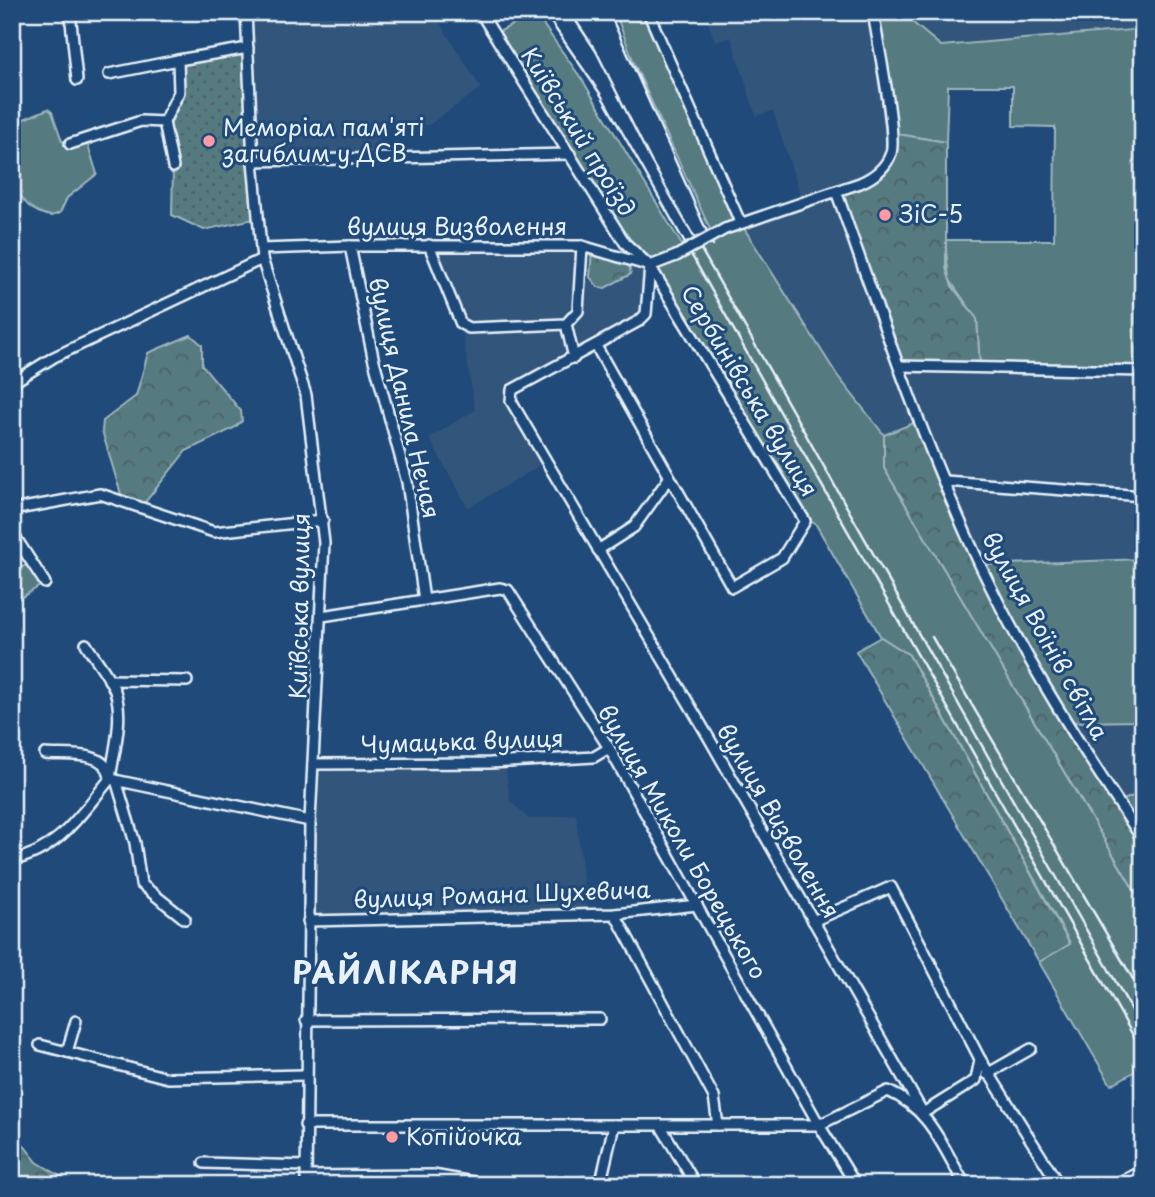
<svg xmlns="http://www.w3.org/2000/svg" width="1155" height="1197" viewBox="0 0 1155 1197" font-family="'Playpen Sans',sans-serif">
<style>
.built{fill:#32547b}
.green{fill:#557a80;stroke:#9eb6bc;stroke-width:2}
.forest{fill:url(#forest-crowns);stroke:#9eb6bc;stroke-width:2}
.park{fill:url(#park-dots);stroke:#9eb6bc;stroke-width:2}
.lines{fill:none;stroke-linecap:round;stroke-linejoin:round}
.minor-casing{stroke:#e8f1f8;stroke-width:14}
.minor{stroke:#1f4a7a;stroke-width:9}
.rail{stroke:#e8f1f8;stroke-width:2.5}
.minor-bridge-casing{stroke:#e8f1f8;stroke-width:14;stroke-linecap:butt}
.minor-bridge{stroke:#1f4a7a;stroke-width:9}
.poi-dot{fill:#ff9aa2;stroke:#1f4a7a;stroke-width:2.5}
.labels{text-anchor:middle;stroke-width:6;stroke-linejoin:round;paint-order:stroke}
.poi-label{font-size:23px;fill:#e8f1f8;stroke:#1f4a7a;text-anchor:start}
.street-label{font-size:23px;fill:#e8f1f8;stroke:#1f4a7a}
.district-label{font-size:30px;font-weight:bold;letter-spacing:2px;fill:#e8f1f8;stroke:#1f4a7a}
</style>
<defs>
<pattern id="forest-crowns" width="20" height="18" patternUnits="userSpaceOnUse" patternTransform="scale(1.75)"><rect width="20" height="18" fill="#557a80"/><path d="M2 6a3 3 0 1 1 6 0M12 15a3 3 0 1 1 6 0" fill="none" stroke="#4e6165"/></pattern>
<pattern id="park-dots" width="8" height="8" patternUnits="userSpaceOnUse" patternTransform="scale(1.75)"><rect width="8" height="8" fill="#557a80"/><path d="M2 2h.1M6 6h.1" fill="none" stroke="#4e6165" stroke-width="1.8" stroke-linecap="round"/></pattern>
</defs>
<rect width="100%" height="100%" fill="#1f4a7a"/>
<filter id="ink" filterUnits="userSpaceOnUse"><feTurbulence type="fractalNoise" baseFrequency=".0143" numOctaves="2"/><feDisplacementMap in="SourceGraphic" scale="14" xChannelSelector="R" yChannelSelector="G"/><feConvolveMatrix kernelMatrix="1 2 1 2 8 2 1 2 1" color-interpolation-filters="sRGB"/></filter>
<g filter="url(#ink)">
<g class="built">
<path d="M246,12H433L481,88L429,125H379L380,158L253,161Z"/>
<path d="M704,12H873L892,140L899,366L1143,371V559L980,565L920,420L884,435L837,375L740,222L802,201L773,111L756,116L731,37L715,42Z"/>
<path d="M900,12H1141L1143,29L941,46Z"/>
<path d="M429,245L582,246L650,266L646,314L509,395L546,462L468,508L429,438L475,410L461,324Z"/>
<path d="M1143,721V792L1118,802L1069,722Z"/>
<path d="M505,762L510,801L529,819L576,814L587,915L308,921L313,764Z"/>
</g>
<g class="green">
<path d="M615,12H648L740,222L837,375L884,435V468L1143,905V1071L1141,1068L1111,1085L1039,962L1070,943L909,655L881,637L815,523L805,521L650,266L637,256L495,34L535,13L583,81L682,245L710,229L636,68Z"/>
<path d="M873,12H900L941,46L1143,29V371L980,368L977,319L949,279L945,240H1054L1055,127L1013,126V86H948L946,142L891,133Z"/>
<path d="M48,109L52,112L62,141L70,144L86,139L97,174L67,198L60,213L51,216C6,208 12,158 12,124Z"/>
<path d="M1143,559V721L1069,722L980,565Z"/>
<path d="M32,563L45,583L12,603V571Z"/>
<path d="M1143,792V840L1118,802Z"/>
</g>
<g class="forest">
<path d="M891,133L946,142V268L952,286L977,319L980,368L899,366L836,191L885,165Z"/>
<path d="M592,248L628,261L631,274L605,288L598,287L590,277Z"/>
<path d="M191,335L202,345V365L241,411L242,421L234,428L186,451L142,506L123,501L102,431L103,421L136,396L148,353Z"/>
<path d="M921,420L980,564L1020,640L1143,840V905L884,468V435Z"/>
<path d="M881,637L909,655L1070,944L1039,962L856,651Z"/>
<path d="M12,1130L37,1162L75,1185H12Z"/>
</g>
<path class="park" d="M248,48L258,218L204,230L172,215L173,167L164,122L178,96V60Z"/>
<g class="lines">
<g class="minor-casing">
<g id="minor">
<path d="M70,12L77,80"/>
<path d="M246,12L253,161L262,259L306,395L324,543L310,821L306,1185"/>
<path d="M480,12L625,243L650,266L805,521L782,558L732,587L596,346"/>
<path d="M648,12L740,222"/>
<path d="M109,74L178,60"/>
<path d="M164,122L173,167"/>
<path d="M70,144L141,121L164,122L179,92L178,60L248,48"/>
<path d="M253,161L570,154"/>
<path d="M836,191C881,317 924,446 981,567C1026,662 1085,753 1143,840"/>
<path d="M725,229L860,183C874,177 886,168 891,153C897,133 877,39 873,12"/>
<path d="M429,245L461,324L469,328L566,324L578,311L582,246"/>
<path d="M350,246L373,357L407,482L424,600"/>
<path d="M261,249L350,246H582L650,266L676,256"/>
<path d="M650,266L646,314L639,321L512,390L511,401L709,738L923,1113"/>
<path d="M566,324L574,358"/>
<path d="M899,366L1143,371"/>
<path d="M12,383L54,357L262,259"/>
<path d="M945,481L1143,496"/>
<path d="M12,510L100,494L214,532L323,520"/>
<path d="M12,532L45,583"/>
<path d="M598,550L634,527L669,478"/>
<path d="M322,616L500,588L508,590L609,748L819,1125L856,1185"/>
<path d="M86,644C95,659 109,675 115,691C124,718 114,751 110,779"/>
<path d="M109,680L187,681"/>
<path d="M45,754C66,756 104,750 109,774"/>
<path d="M313,764L490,763L594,757L609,748"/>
<path d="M110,779L310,821"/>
<path d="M116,780L135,843L141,884L185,919"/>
<path d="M12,860C58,852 82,812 110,779"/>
<path d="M615,914L714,1097L718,1125"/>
<path d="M308,921L615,914L697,905"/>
<path d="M813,921L891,887L980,1059"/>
<path d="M306,1020L600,1019"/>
<path d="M40,1045L168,1078L306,1075"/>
<path d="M67,1052L76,1021"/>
<path d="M987,1074L1031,1049"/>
<path d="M923,1113L976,1080L980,1059L1059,1185"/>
<path d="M305,1125H819L888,1091C931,1110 942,1146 965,1185"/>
<path d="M660,1125L696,1185"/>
<path d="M204,1163L306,1166"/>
<path d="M306,1176L433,1175L489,1185"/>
<path d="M559,1185L597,1181L602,1177L614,1125"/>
<path d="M1113,1185L1143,1171"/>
</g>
</g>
<use href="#minor" class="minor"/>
<g class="rail">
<path d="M544,12L601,95L1143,1053"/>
<path d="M570,12L596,51L651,161L1143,1030"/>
<path d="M609,12L713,245"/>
<path d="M932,637L1143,996"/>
</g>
<g class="minor-bridge-casing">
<path id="minor-bridge" d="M676,256L725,229"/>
</g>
<use href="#minor-bridge" class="minor-bridge"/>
</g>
</g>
<g class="poi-dot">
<circle cx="209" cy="141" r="7"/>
<circle cx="885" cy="215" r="7"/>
<circle cx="392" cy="1137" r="7"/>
</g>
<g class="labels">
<g class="poi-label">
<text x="223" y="136">Меморіал пам'яті<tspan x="223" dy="26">загиблим у ДСВ</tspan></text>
<text x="899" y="223">ЗіС-5</text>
<text x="406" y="1145">Копійочка</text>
</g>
<g class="street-label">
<text transform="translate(578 132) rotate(58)" y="8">Київський проїзд</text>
<text x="457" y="235">вулиця Визволення</text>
<text transform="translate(749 391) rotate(59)" y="8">Сербинівська вулиця</text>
<text transform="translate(404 398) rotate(77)" y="8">вулиця Данила Нечая</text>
<text transform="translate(300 606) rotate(-89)" y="8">Київська вулиця</text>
<text transform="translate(1045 636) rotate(61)" y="8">вулиця Воїнів світла</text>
<text transform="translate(462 742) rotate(-2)" y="8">Чумацька вулиця</text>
<text transform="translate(778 821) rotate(60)" y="8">вулиця Визволення</text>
<text transform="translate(682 842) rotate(60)" y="8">вулиця Миколи Борецького</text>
<text transform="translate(502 895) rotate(-2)" y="8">вулиця Романа Шухевича</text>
</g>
<g class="district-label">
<text x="406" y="984">РАЙЛІКАРНЯ</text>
</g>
</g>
<rect width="1155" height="1197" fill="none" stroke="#1f4a7a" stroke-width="42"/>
<rect x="21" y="21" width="1113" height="1155" fill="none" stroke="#e8f1f8" stroke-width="2.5" filter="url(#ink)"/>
</svg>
